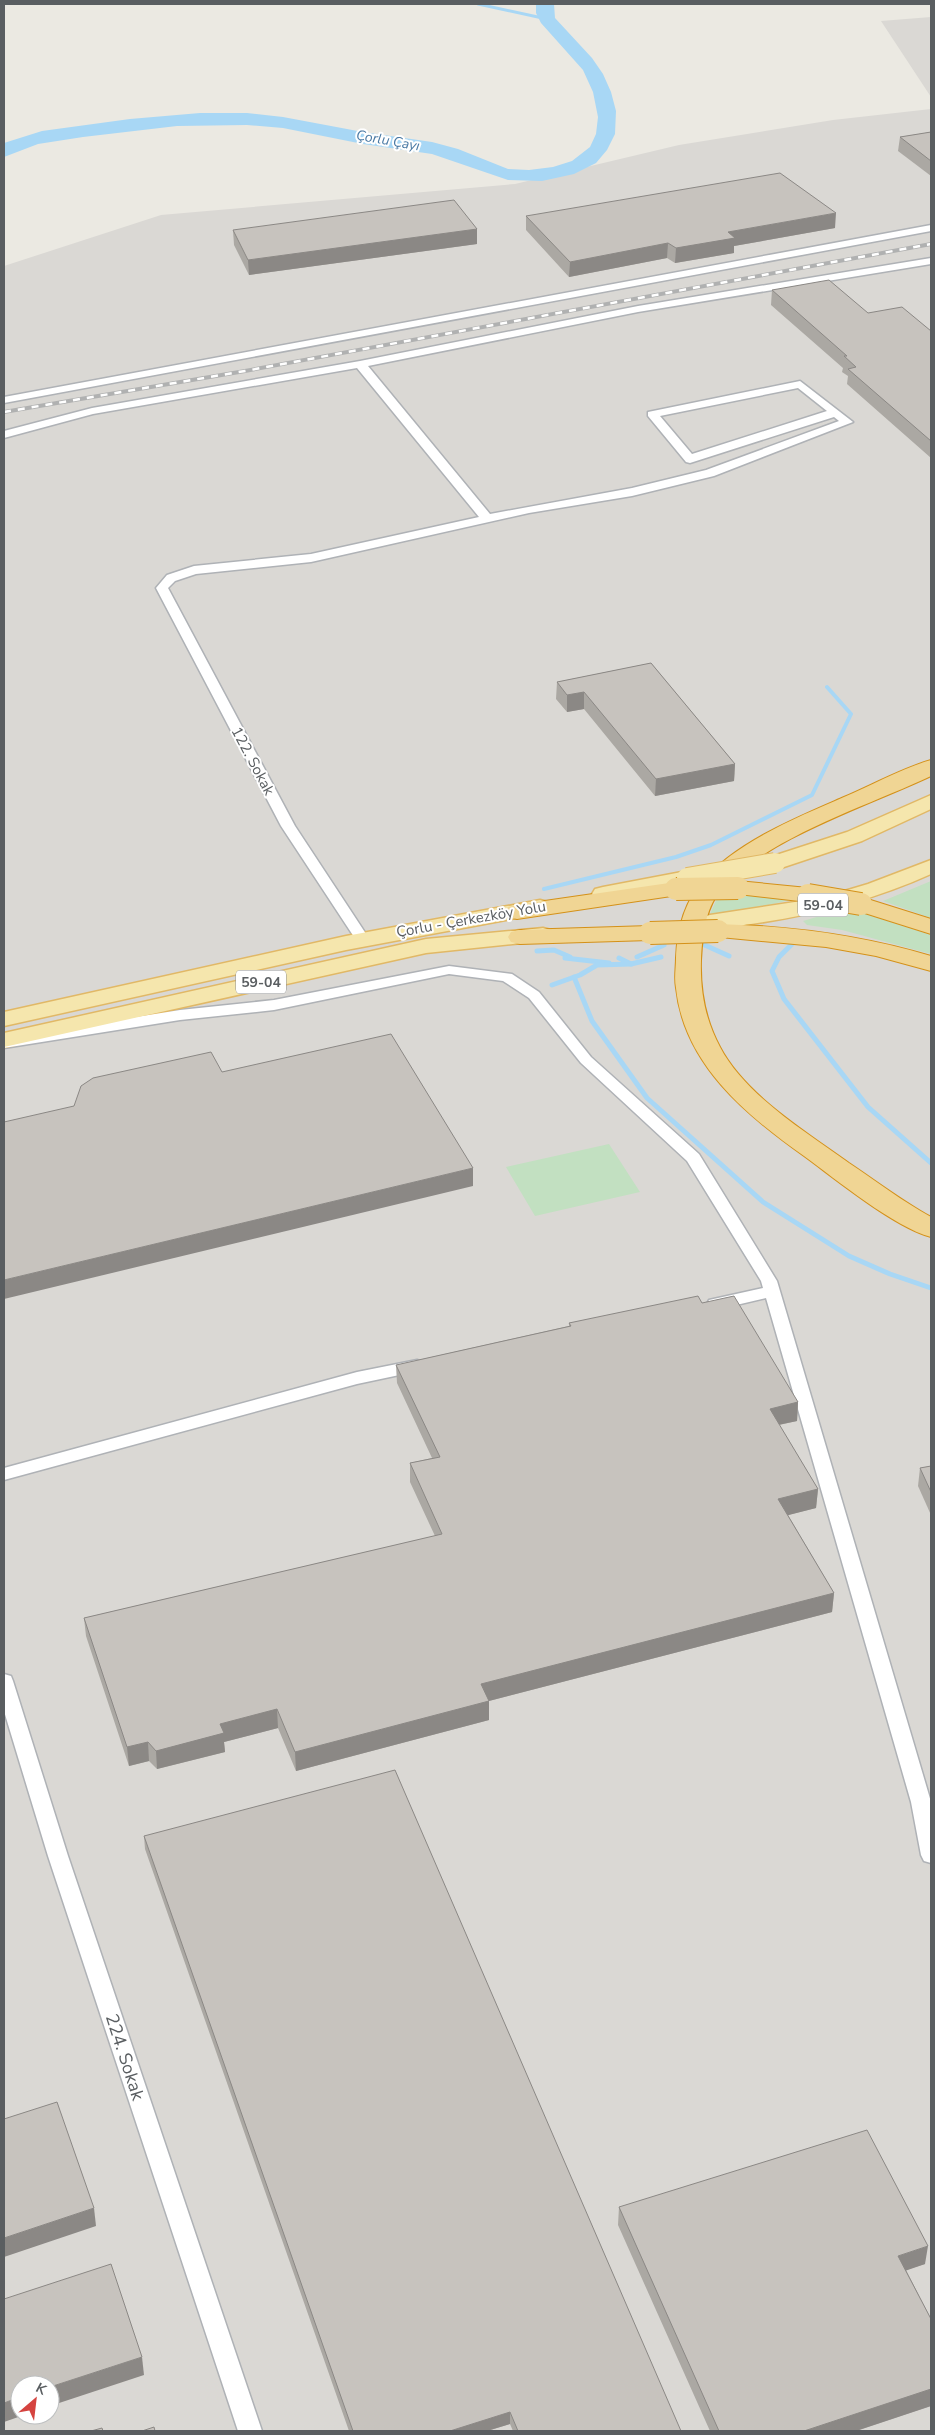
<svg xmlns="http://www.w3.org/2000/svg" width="935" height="2435" viewBox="0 0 935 2435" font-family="'Nunito Sans',sans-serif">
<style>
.industrial{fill:#dad8d4;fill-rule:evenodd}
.green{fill:#c2e0c1}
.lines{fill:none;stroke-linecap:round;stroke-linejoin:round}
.stream-far2{stroke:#a8d7f5;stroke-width:3}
.stream-far1{stroke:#a8d7f5;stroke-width:4}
.stream{stroke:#a8d7f5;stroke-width:5}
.river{fill:#a8d7f5;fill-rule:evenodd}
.street-casing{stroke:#afb2b6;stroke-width:3}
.primary-casing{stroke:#e1b866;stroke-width:3}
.highway-casing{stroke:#d49119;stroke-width:2}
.street{fill:#fff;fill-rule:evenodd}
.primary{fill:#f5e6ad;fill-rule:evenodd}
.highway{fill:#f0d594;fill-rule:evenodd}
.rail-casing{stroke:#b0b1b1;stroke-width:4}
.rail{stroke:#fff;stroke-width:2.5;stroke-dasharray:7;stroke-linecap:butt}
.primary-bridge-casing{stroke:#e1b866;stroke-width:22;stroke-linecap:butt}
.highway-bridge-casing{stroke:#d49119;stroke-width:24;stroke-linecap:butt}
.primary-bridge{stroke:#f5e6ad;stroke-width:20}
.highway-bridge{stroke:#f0d594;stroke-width:22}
.wall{fill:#aba8a3}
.shaded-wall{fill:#8b8885}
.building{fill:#c7c3be;stroke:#8b8885}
.labels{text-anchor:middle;stroke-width:4;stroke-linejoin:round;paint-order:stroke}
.far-water-label{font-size:14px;font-style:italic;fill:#4979a4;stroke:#fff}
.shield{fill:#fff;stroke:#8c8e90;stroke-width:1}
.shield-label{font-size:14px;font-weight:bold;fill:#5a5e61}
.street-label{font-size:15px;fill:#5a5e61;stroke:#fff}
.near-street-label{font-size:18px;fill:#5a5e61;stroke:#fff}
</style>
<rect width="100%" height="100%" fill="#ebe9e2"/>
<g class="industrial">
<path d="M931,17V97L881,21Z"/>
<path d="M931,109V2431H4V266L161,215L515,184L679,145L833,120ZM20,2385H50V2415H20Z"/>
</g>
<g class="green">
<path d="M931,881V918L883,901Z"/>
<path d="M719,894L789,898L790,900L756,908L710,914Z"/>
<path d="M847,908L931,935V954L842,930L807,925L803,921Z"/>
<path d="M609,1144L640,1192L535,1216L506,1167Z"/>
</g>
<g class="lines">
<path class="stream-far2" d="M478,4L547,19"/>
<path class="stream-far1" d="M544,889L676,857L711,845L812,795L851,714L827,687"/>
<g class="stream">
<path d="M698,942L729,956"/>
<path d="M792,944L779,957L772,971L784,999L868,1107L931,1163"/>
<path d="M537,951L554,950L570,957"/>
<path d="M637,957L664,945"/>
<path d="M565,958L609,963"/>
<path d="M619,958L631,964L661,957"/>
<path d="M574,977L592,1021L647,1098L763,1202L849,1256L890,1274L931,1288"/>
<path d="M552,985L580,975L597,965L631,964"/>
</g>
<path class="river" d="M536,4H554L555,18L592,58L603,74L611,92L616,111L615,134L607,150L596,163L574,174L542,181L508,180L432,154L363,144L283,128L247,125L177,126L83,137L38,144L4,157V143L42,131L130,119L200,113H247L283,117L363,132L432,142L458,149L508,169L529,170L553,167L572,161L590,147L596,134L598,117L593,92L583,70L541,23L536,13Z"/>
<g class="street-casing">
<g id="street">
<path d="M931,225V231L4,403V397Z"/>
<path d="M931,258V264L638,312L368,366L490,514L632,488L706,470L839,421L834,417L690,463L686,462L648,416V412L800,381L853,422L714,476L632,496L529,513L311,562L196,574L175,581L168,588L295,826L370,940L363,944L358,943L281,826L156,588L167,575L194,566L311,554L479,517L357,368L93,414L4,438V431L92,408L360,361L638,306ZM798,388L827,411L692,454L660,416Z"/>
<path d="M449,966L512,974L539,992L591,1057L699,1154L777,1281L931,1802V1863L924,1861L921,1855L911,1802L766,1298L715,1310L709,1308L707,1304L709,1300L763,1288L761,1281L687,1161L581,1063L529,998L503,981L449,974L274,1010L180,1020L4,1048V1038L180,1010L274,1000Z"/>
<path d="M417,1360L423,1362L426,1366L423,1370L357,1384L4,1480V1468L357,1372Z"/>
<path d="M4,1674L11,1676L13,1681L68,1856L262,2431H238L48,1856L4,1711Z"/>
</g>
</g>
<g class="primary-casing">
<g id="primary">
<path d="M931,795V809L862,841L775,870L767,868L764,863L767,858L847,832Z"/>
<path d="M931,860V874C874,900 814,915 751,924C736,926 718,931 702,927L699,922L702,917L710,915L821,898L868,884Z"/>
<path d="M687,871L695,873L698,878L695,883L603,901L595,899L592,894L595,889L603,887Z"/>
<path d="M540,900L548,902L551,907L548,912L346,950L4,1026V1012L346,936Z"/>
<path d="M543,928L551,930L554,935L551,940L426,953L4,1047V1033L426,939Z"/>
</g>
</g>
<g class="highway-casing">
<g id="highway">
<path d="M931,760V776C868,806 765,838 720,891C705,909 702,938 701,960C700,991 705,1019 720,1047C745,1095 806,1132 849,1163C876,1181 902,1201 931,1217V1237C894,1227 837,1180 804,1156C746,1115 684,1064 676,988C674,978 676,968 676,958C677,931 684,902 703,881C736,842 798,817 844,797C870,786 905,767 931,760Z"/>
<path d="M738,881L808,888L817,890L820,895L817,900L808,902L729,893L726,888L729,883Z"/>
<path d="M676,882L685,884L688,889L685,894L517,919L508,917L505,912L508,907L517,905Z"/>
<path d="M861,897L931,919V934L852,909L849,904L852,899Z"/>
<path d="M718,924C791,926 861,935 931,956V971L876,956L826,947L709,936L706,931L709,926Z"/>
<path d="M650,926L659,928L662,933L659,938L650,940L520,944L511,942L508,937L511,932L520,930Z"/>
</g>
</g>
<use href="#street" class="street"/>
<use href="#primary" class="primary"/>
<use href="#highway" class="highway"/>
<g class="rail-casing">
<path id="rail" d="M4,412L245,371L931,244"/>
</g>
<use href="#rail" class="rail"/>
<g class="primary-bridge-casing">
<path id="primary-bridge" d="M687,878L775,863"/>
</g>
<g class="highway-bridge-casing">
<g id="highway-bridge">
<path d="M676,889L738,888"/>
<path d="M808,895L861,904"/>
<path d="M650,933L718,931"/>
</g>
</g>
<use href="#primary-bridge" class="primary-bridge"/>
<use href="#highway-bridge" class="highway-bridge"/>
</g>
<g class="wall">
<path d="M931,132V176L898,151L900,137Z"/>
<path d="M526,216L835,228L734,246V253L675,263L667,258L569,277L526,230Z"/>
<path d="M477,229V244L249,275L234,245L233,230Z"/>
<path d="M772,290L868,313L931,331V458L847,384L848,376L842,372L843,368L771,305Z"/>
<path d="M651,663L735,764L734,781L655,796L584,709L567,712L556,699L557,682Z"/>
<path d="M702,1303L798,1402L797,1421L779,1425L818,1489L816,1508L788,1515L834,1593L832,1612L489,1701V1720L296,1771L278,1728L224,1742L225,1752L157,1769L149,1761L129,1766L86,1636L84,1618L435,1536L410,1482V1463L432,1458L397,1383L396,1365L569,1326V1323Z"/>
<path d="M931,1466V1515L918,1486L920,1468Z"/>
<path d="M144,1836L681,2431H513L510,2424L487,2431H349L145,1849Z"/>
<path d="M619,2207L925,2264L906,2270L931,2319V2406L856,2431H710L618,2225Z"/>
</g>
<g class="shaded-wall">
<path d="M836,213L835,228L734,246V253L675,263L676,248L728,232Z"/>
<path d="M477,229V244L249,275L248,260Z"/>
<path d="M668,243L667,258L569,277L570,262Z"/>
<path d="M584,692V709L567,712V695Z"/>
<path d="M735,764L734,781L655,796L656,779Z"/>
<path d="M473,1168V1186L4,1299V1280Z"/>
<path d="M798,1402L797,1421L768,1427L770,1409Z"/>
<path d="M818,1489L816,1508L777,1518L778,1499Z"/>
<path d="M834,1593L832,1612L481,1703V1684Z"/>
<path d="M489,1701V1720L296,1771L295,1752Z"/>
<path d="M277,1709L278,1728L224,1742L225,1752L157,1769L156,1751L220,1724Z"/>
<path d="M148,1742L149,1761L129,1766L127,1747Z"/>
<path d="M94,2208L96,2226L4,2257V2238Z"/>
<path d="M928,2246L925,2264L896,2274L898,2256Z"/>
<path d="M142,2357L144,2375L50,2406V2387Z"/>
<path d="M931,2389V2406L856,2431H804Z"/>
<path d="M20,2397V2415H24L4,2422V2403Z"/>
<path d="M510,2412V2424L487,2431H450Z"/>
</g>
<g class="building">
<path d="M931,132V161L900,137Z"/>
<path d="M780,173L836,213L728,232L735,238L676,248L668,243L570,262L526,216Z"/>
<path d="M454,200L477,229L248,260L233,230Z"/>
<path d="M829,280L868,313L902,307L931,331V441L848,369L856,367L844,356H847L772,290Z"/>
<path d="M651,663L735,764L656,779L584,692L567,695L557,682Z"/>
<path d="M391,1034L473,1168L4,1280V1122L74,1106L81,1086L93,1078L211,1052L222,1072Z"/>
<path d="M698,1296L702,1303L734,1296L798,1402L770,1409L818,1489L778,1499L834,1593L481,1684L489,1701L295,1752L277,1709L220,1724L224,1733L156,1751L148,1742L127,1747L84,1618L442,1534L410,1463L440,1457L396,1365L571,1326L569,1323Z"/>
<path d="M931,1466V1492L920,1468Z"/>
<path d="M395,1770L681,2431H518L510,2412L450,2431H353L144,1836Z"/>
<path d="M57,2102L94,2208L4,2238V2119Z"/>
<path d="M867,2130L928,2246L898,2256L931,2319V2389L804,2431H719L619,2207Z"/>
<path d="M111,2264L142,2357L50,2387V2385H20V2397L4,2403V2299Z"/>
<path d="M154,2427L155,2431H142Z"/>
<path d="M102,2428L103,2431H91Z"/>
</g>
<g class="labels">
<g class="far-water-label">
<text transform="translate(388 140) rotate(10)" y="5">Çorlu Çayı</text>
</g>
<g class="shield">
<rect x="798" y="893.5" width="50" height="23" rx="4"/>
<rect x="236" y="970.5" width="50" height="23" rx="4"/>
</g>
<g class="shield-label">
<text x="823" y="910">59-04</text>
<text x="261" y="987">59-04</text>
</g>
<g class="street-label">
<text transform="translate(253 761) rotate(62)" y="5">122. Sokak</text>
<text transform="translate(471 919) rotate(-10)" y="5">Çorlu - Çerkezköy Yolu</text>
</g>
<g class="near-street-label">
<text transform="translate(125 2057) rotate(72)" y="6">224. Sokak</text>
</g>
</g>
<rect width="935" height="2435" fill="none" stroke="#5a5e61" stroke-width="10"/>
<g transform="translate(35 2400) rotate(28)"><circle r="24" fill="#ffffff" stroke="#bdbfc0"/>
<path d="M0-4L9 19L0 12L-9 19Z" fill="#d5433f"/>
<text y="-8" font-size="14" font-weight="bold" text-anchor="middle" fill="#5a5e61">K</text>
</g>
</svg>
